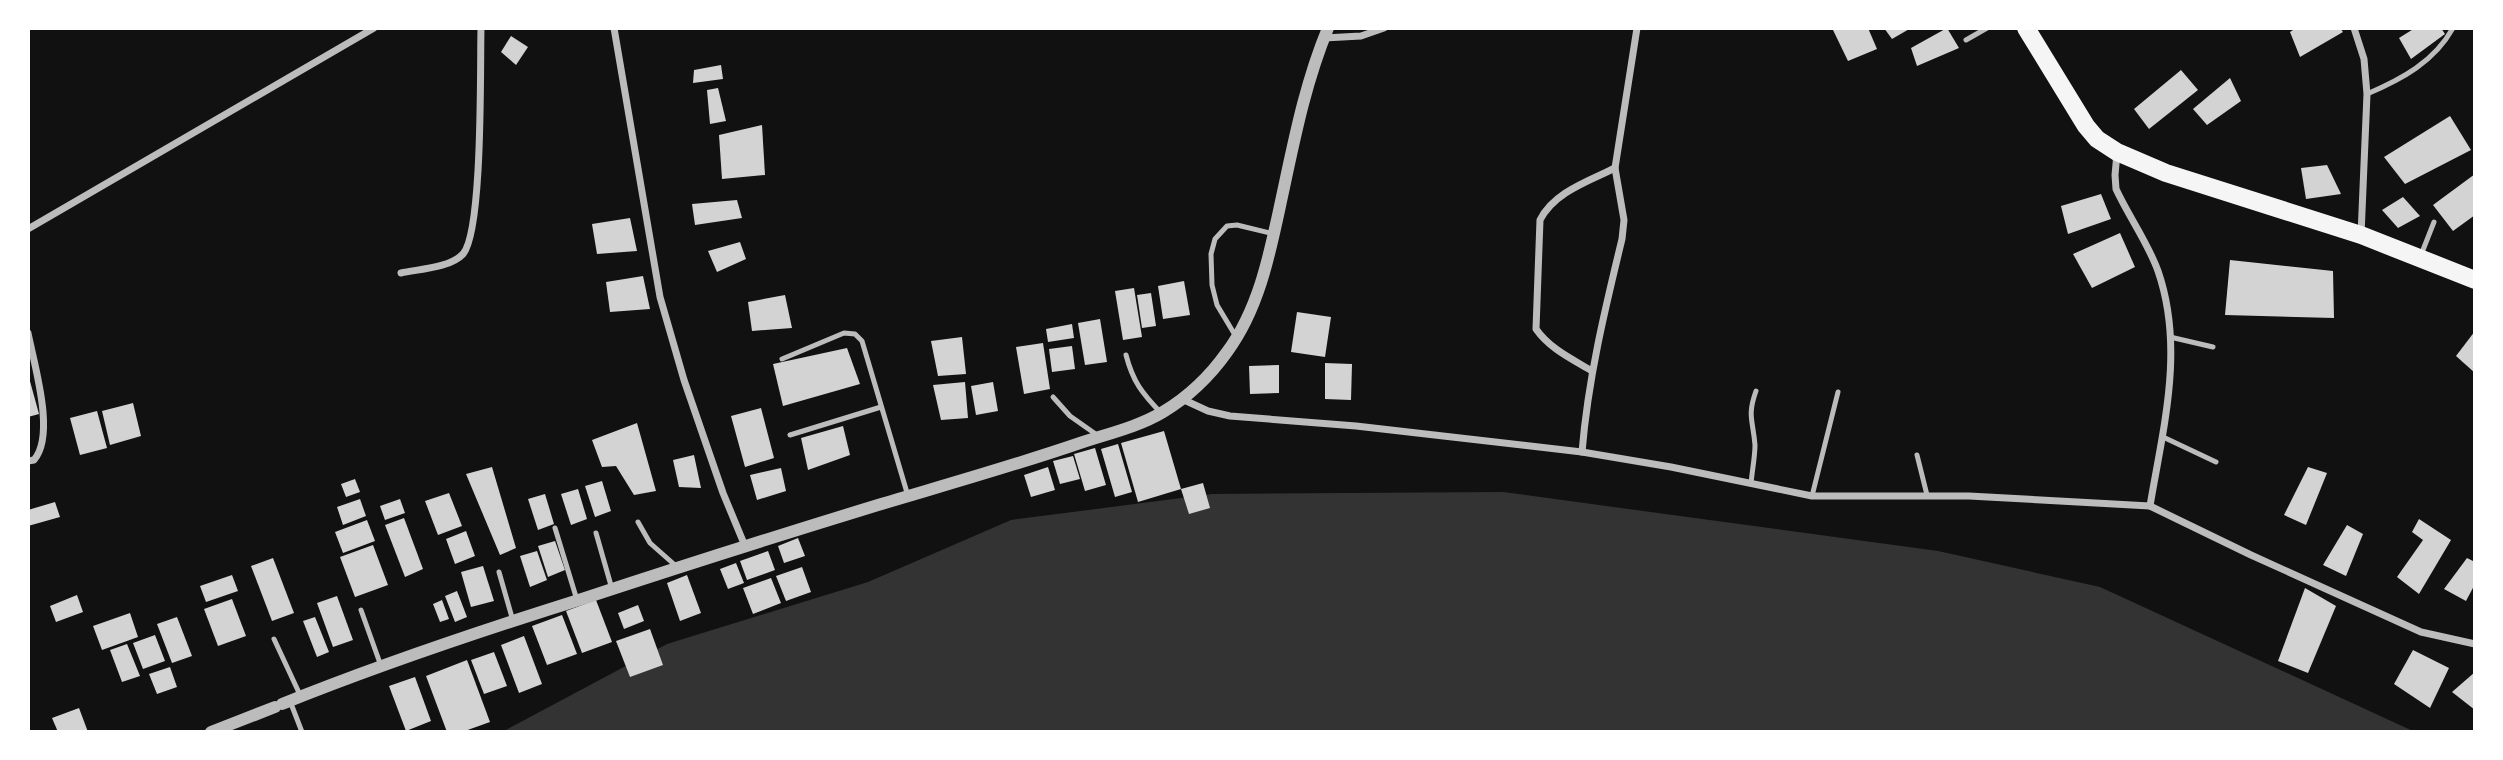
<svg xmlns="http://www.w3.org/2000/svg" width="2503" height="760" viewBox="0 0 2503 760" font-family="Signika,sans-serif">
<style>
.water{fill:#333}
.building{fill:#d3d3d3}
.lines{fill:none;stroke-linecap:round;stroke-linejoin:round}
.service{stroke:#bcbcbc;stroke-width:5}
.minor{stroke:#bcbcbc;stroke-width:7}
.tertiary{stroke:#bcbcbc;stroke-width:12}
.primary{stroke:#f5f5f5;stroke-width:18}
</style>
<rect width="100%" height="100%" fill="#111"/>
<path class="water" d="M1503,492L1938,551L2100,587L2415,732H502L667,644L868,582L1011,520L1212,494Z"/>
<g class="building">
<path d="M1838,28H1868L1877,49L1848,61L1833,30Z"/>
<path d="M1884,28H1911L1892,39Z"/>
<path d="M1947,28L1959,48L1917,66L1911,48Z"/>
<path d="M2296,28H2340L2343,32L2300,57L2290,32Z"/>
<path d="M2415,28H2441L2445,34L2411,59L2399,38Z"/>
<path d="M511,36L528,47L516,65L501,52Z"/>
<path d="M721,65L723,79L693,83L694,70Z"/>
<path d="M2181,70L2198,90L2149,129L2134,109Z"/>
<path d="M2230,78L2241,101L2207,125L2193,109Z"/>
<path d="M718,88L726,121L710,124L707,90Z"/>
<path d="M2450,116L2471,150L2405,184L2384,157Z"/>
<path d="M762,125L765,175L722,179L719,135Z"/>
<path d="M2327,165L2341,194L2306,199L2301,168Z"/>
<path d="M2475,174V215L2453,231L2433,205Z"/>
<path d="M2101,194L2111,219L2068,234L2061,206Z"/>
<path d="M2403,197L2420,216L2398,228L2382,210Z"/>
<path d="M737,200L742,218L695,225L692,204Z"/>
<path d="M630,218L637,251L597,254L592,224Z"/>
<path d="M2120,233L2135,267L2092,288L2073,254Z"/>
<path d="M740,242L746,259L717,272L708,251Z"/>
<path d="M2230,260L2333,271L2334,318L2225,315Z"/>
<path d="M643,276L650,309L610,312L606,282Z"/>
<path d="M1184,281L1190,315L1163,319L1158,286Z"/>
<path d="M1134,288L1142,337L1123,340L1115,291Z"/>
<path d="M1151,293L1156,326L1142,328L1137,295Z"/>
<path d="M785,295L792,328L752,331L748,302Z"/>
<path d="M1297,312L1331,317L1325,357L1291,352Z"/>
<path d="M1100,319L1107,362L1085,365L1078,323Z"/>
<path d="M1072,324L1074,338L1048,342L1046,329Z"/>
<path d="M2475,331V373L2456,356Z"/>
<path d="M962,337L966,374L938,376L931,341Z"/>
<path d="M1043,343L1050,389L1024,394L1016,347Z"/>
<path d="M1072,346L1075,369L1052,372L1049,349Z"/>
<path d="M847,348L860,384L783,406L773,364Z"/>
<path d="M1325,363L1352,364L1351,400L1325,399Z"/>
<path d="M1279,365V393L1250,394L1249,366Z"/>
<path d="M28,374L39,414L28,417Z"/>
<path d="M965,382L968,418L941,420L933,385Z"/>
<path d="M993,382L998,411L976,415L971,386Z"/>
<path d="M133,403L141,436L110,445L102,411Z"/>
<path d="M761,408L774,458L745,467L731,416Z"/>
<path d="M97,411L107,448L80,455L70,418Z"/>
<path d="M637,423L656,491L634,495L616,466L602,467L592,440Z"/>
<path d="M843,426L850,455L808,470L801,438Z"/>
<path d="M1164,431L1181,489L1138,502L1121,443Z"/>
<path d="M1118,444L1132,492L1115,497L1101,449Z"/>
<path d="M1095,448L1106,485L1085,491L1074,454Z"/>
<path d="M694,455L701,488L679,487L673,460Z"/>
<path d="M1073,456L1080,479L1060,484L1053,461Z"/>
<path d="M492,467L516,548L500,555L466,474Z"/>
<path d="M1048,467L1055,490L1031,497L1024,475Z"/>
<path d="M2308,467L2327,473L2306,525L2284,515Z"/>
<path d="M781,468L786,491L757,500L750,475Z"/>
<path d="M355,479L360,492L346,497L341,484Z"/>
<path d="M602,481L611,511L595,517L585,486Z"/>
<path d="M1203,483L1210,508L1189,514L1181,489Z"/>
<path d="M578,489L587,519L571,525L561,494Z"/>
<path d="M449,493L462,526L438,535L425,501Z"/>
<path d="M545,494L554,524L538,530L528,499Z"/>
<path d="M360,499L366,516L343,525L337,507Z"/>
<path d="M400,499L405,513L385,520L380,506Z"/>
<path d="M55,502L60,517L28,526V510Z"/>
<path d="M404,518L423,569L405,577L385,525Z"/>
<path d="M2419,519L2451,540L2419,594L2397,577L2423,540L2412,532Z"/>
<path d="M367,520L375,541L343,553L335,532Z"/>
<path d="M2347,525L2363,534L2346,576L2323,565Z"/>
<path d="M466,531L475,556L455,564L446,539Z"/>
<path d="M798,538L805,556L784,563L778,546Z"/>
<path d="M555,541L565,570L548,577L538,546Z"/>
<path d="M373,545L388,585L355,597L340,557Z"/>
<path d="M537,551L547,580L530,587L520,556Z"/>
<path d="M768,551L775,570L747,580L740,561Z"/>
<path d="M273,558L294,613L272,621L251,566Z"/>
<path d="M2467,558L2475,562V584L2466,601L2444,589Z"/>
<path d="M736,563L744,583L728,589L720,569Z"/>
<path d="M483,566L494,601L471,607L461,572Z"/>
<path d="M802,567L811,592L786,601L776,576Z"/>
<path d="M232,575L238,591L206,602L200,586Z"/>
<path d="M687,575L701,613L680,621L667,583Z"/>
<path d="M771,578L781,603L753,614L743,588Z"/>
<path d="M2305,588L2336,606L2308,673L2278,661Z"/>
<path d="M457,591L467,617L455,622L445,596Z"/>
<path d="M77,595L83,612L56,622L50,606Z"/>
<path d="M337,596L353,640L333,647L317,603Z"/>
<path d="M232,599L246,636L218,646L204,609Z"/>
<path d="M442,600L449,619L440,622L433,604Z"/>
<path d="M596,600L612,642L582,653L566,611Z"/>
<path d="M638,605L644,621L624,629L618,613Z"/>
<path d="M130,613L138,637L102,650L93,626Z"/>
<path d="M562,615L577,654L547,665L532,626Z"/>
<path d="M177,617L192,656L172,663L157,624Z"/>
<path d="M315,617L329,652L317,657L303,621Z"/>
<path d="M650,629L663,665L630,677L616,641Z"/>
<path d="M155,635L165,661L143,669L133,643Z"/>
<path d="M524,636L542,684L519,693L501,645Z"/>
<path d="M127,644L140,676L122,682L110,650Z"/>
<path d="M2413,650L2449,668L2430,708L2394,684Z"/>
<path d="M494,652L507,686L484,694L471,660Z"/>
<path d="M467,660L490,722L462,732H447L426,676Z"/>
<path d="M170,667L177,687L157,694L149,674Z"/>
<path d="M2475,672V710L2452,692Z"/>
<path d="M415,677L431,721L406,731L389,686Z"/>
<path d="M79,708L88,732H58L52,718Z"/>
</g>
<g class="lines">
<g class="service">
<path d="M1966,40L1987,28"/>
<path d="M2367,94C2402,79 2434,62 2453,28"/>
<path d="M2421,255L2434,222"/>
<path d="M1235,335L1217,305L1212,285L1211,254L1215,239L1227,226L1237,225L1274,234"/>
<path d="M2170,337L2213,347"/>
<path d="M1126,355C1133,382 1142,393 1161,413"/>
<path d="M782,359L844,333L855,334L862,341L908,496"/>
<path d="M1053,397L1070,416L1097,435"/>
<path d="M790,435L881,407"/>
<path d="M2163,437L2216,462"/>
<path d="M1917,455L1927,495"/>
<path d="M1751,484C1752,471 1755,457 1755,445C1753,420 1747,416 1756,391"/>
<path d="M1812,496L1838,392"/>
<path d="M638,522L650,543L676,566"/>
<path d="M555,528L577,600"/>
<path d="M596,533L612,589"/>
<path d="M499,572L513,621"/>
<path d="M361,610L381,666"/>
<path d="M274,639L301,697"/>
<path d="M290,701L302,732"/>
</g>
<g class="minor">
<path d="M614,28L660,297L684,380L723,493L745,546"/>
<path d="M2354,28L2364,59L2367,94L2361,235"/>
<path d="M1324,38L1361,36L1384,28"/>
<path d="M2117,153L2115,175L2116,189C2129,217 2148,243 2158,271C2185,349 2163,428 2150,506L2251,555L2421,632L2475,644"/>
<path d="M28,229L374,28"/>
<path d="M401,273C419,269 450,268 463,254C483,231 480,67 481,28"/>
<path d="M28,333C34,364 56,435 34,460L28,461"/>
<path d="M1592,371C1572,359 1550,349 1536,329L1540,220C1554,192 1589,181 1615,168"/>
<path d="M1182,399L1208,411L1230,416L1356,426L1582,452L1671,467L1812,496H1969L2150,506"/>
<path d="M1582,452C1588,379 1605,309 1622,239L1624,220L1615,168L1637,28"/>
</g>
<g class="tertiary">
<path d="M282,704C381,664 483,630 585,598C682,566 780,535 878,505C945,485 1013,466 1080,443C1107,434 1138,427 1163,412C1188,397 1210,376 1227,352C1261,306 1271,247 1283,192C1295,136 1306,81 1328,28"/>
<path d="M211,732L275,707"/>
</g>
<path class="primary" d="M2026,28L2086,126L2097,139L2117,152L2166,173L2361,235L2475,280"/>
</g>
<rect width="2503" height="760" fill="none" stroke="#ffffff" stroke-width="60"/>
</svg>
